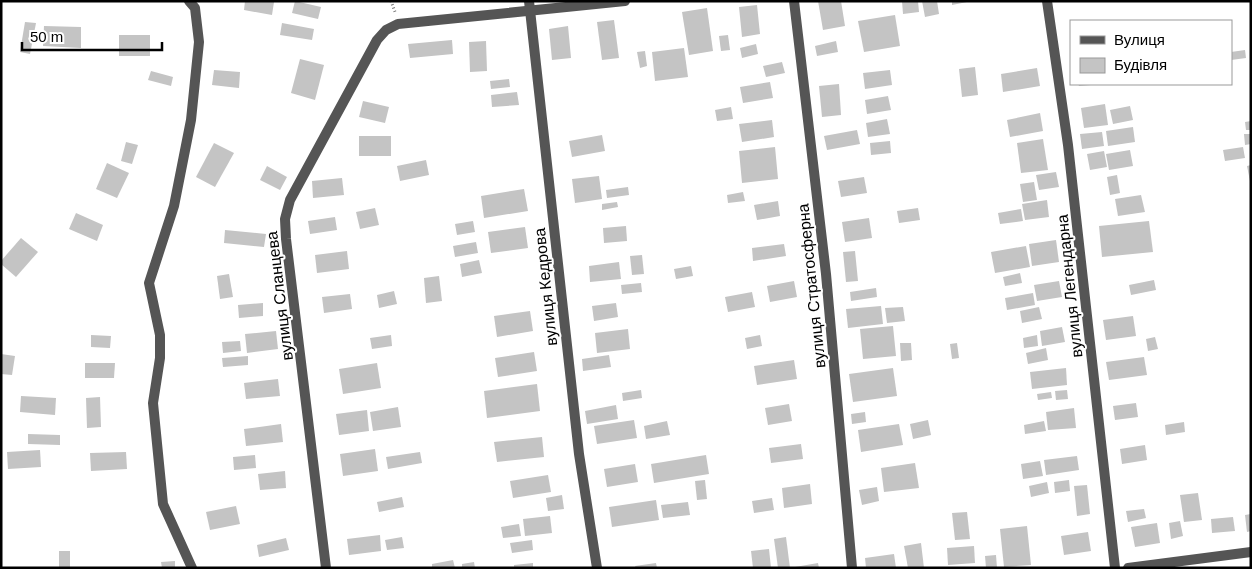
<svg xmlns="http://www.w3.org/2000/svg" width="1252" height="569" viewBox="0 0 1252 569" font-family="Arial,sans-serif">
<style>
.building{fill:#c4c4c4}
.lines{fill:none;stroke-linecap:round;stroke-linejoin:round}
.path{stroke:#777;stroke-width:3;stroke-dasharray:1 2.5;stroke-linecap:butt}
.minor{stroke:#555;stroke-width:10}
.labels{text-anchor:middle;stroke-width:4;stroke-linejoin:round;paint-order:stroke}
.street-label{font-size:16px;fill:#000;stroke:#fff}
</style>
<rect width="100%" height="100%" fill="#fff"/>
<g class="building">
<path d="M245,1L274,2L272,15L244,10Z"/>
<path d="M295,1L321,7L318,19L292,13Z"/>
<path d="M818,1H841L845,26L823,30Z"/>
<path d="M902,1H918L919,12L903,14Z"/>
<path d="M922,1H937L939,14L925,17Z"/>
<path d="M952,1H967V2L952,5Z"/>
<path d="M757,5L760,34L742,37L739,7Z"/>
<path d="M707,8L713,51L689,55L682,12Z"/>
<path d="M895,15L900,46L864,52L858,21Z"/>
<path d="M614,20L619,58L602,60L597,22Z"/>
<path d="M25,22L36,23L30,54L20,52Z"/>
<path d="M282,23L314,29L312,40L280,35Z"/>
<path d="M44,26L81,27V48L43,46Z"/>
<path d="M568,26L571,58L552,60L549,29Z"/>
<rect x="119" y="35" width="31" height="21"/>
<path d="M728,35L730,50L721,51L719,36Z"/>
<path d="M452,40L453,54L410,58L408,44Z"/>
<path d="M486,41L487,71L470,72L469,42Z"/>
<path d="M836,41L838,52L817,56L815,46Z"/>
<path d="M756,44L758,54L742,58L740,48Z"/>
<path d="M684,48L688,77L655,81L652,52Z"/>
<path d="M1245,50L1246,58L1231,60V52Z"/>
<path d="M645,51L647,66L640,68L637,52Z"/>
<path d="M300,59L324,65L315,100L291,93Z"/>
<path d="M782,62L785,73L766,77L763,66Z"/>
<path d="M975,67L978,95L962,97L959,69Z"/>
<path d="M1037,68L1040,86L1003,92L1001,74Z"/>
<path d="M214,70L240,72L239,88L212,85Z"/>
<path d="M890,70L892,85L865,89L863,73Z"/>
<path d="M151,71L173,77L171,86L148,80Z"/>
<path d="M509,79L510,87L491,89L490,81Z"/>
<path d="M770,82L773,98L743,103L740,87Z"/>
<path d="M839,84L841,115L822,117L819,86Z"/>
<path d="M1078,84H1091V85L1079,86Z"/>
<path d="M517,92L519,105L492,107L491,95Z"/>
<path d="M888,96L891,110L867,114L865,100Z"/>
<path d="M363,101L389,107L385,123L359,117Z"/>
<path d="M1105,104L1108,125L1084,128L1081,108Z"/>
<path d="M1130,106L1133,120L1113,124L1110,110Z"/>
<path d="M731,107L733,119L717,121L715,110Z"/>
<path d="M1040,113L1043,131L1010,137L1007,120Z"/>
<path d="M887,119L890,134L868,137L866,123Z"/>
<path d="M772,120L774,137L742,142L739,124Z"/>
<path d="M1251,121V130H1246L1245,122Z"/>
<path d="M1133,127L1135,142L1108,146L1106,131Z"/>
<path d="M857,130L860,144L827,150L824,136Z"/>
<path d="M1102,132L1104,146L1082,149L1080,134Z"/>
<path d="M1244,134H1251V144L1245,145Z"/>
<path d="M602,135L605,151L572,157L569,141Z"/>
<rect x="359" y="136" width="32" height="20"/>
<path d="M1043,139L1048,170L1021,173L1017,143Z"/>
<path d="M890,141L891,153L871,155L870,143Z"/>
<path d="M126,142L138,145L132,164L121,161Z"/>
<path d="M214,143L234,153L215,187L196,177Z"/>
<path d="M775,147L778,179L742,183L739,151Z"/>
<path d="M1243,147L1245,158L1225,161L1223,150Z"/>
<path d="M1130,150L1133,166L1109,170L1106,154Z"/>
<path d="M1104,151L1107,167L1090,170L1087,154Z"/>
<path d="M426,160L429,175L400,181L397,166Z"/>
<path d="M107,163L129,173L117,198L96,189Z"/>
<path d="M1251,165V181H1250L1247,166Z"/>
<path d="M267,166L287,177L280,190L260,180Z"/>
<path d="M1056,172L1059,187L1039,190L1036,175Z"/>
<path d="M1117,175L1120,193L1110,195L1107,177Z"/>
<path d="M599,176L602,199L575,203L572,179Z"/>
<path d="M864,177L867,193L841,197L838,181Z"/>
<path d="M342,178L344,195L313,198L312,181Z"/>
<path d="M1034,182L1037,200L1023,202L1020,184Z"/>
<path d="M628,187L629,195L607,198L606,190Z"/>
<path d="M524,189L528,211L484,218L481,196Z"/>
<path d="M743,192L745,201L728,203L727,195Z"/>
<path d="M1141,195L1145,212L1118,216L1115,199Z"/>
<path d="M1047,200L1049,217L1025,220L1022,204Z"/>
<path d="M778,201L780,216L757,220L754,205Z"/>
<path d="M617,202L618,207L602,210V204Z"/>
<path d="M375,208L379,225L360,229L356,212Z"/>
<path d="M918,208L920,220L899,223L897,211Z"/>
<path d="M1021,209L1023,221L1000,224L998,213Z"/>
<path d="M76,213L103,225L97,241L69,229Z"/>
<path d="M335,217L337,230L310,234L308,221Z"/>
<path d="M869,218L872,238L845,242L842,222Z"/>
<path d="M473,221L475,232L457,235L455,224Z"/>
<path d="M1149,221L1153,252L1102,257L1099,226Z"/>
<path d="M626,226L627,241L604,243L603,228Z"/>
<path d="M525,227L528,248L491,253L488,232Z"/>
<path d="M225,230L266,234L264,247L224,243Z"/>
<path d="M21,238L38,252L16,277L1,264V261Z"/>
<path d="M1056,240L1059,262L1032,266L1029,244Z"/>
<path d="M476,242L478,253L455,257L453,246Z"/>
<path d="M784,244L786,256L753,261L752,248Z"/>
<path d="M1026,246L1030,267L995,273L991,252Z"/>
<path d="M347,251L349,269L317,273L315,255Z"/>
<path d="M855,251L858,281L846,282L843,252Z"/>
<path d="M642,255L644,274L632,275L630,256Z"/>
<path d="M479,260L482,273L462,277L460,264Z"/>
<path d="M619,262L621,279L590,282L589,266Z"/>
<path d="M691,266L693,276L676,279L674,269Z"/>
<path d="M1020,273L1022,283L1005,286L1003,277Z"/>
<path d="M229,274L233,297L220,299L217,276Z"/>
<path d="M439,276L442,301L426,303L424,278Z"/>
<path d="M1154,280L1156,290L1131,295L1129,285Z"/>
<path d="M794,281L797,297L770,302L767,286Z"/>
<path d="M1059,281L1062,297L1037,301L1034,285Z"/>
<path d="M641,283L642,292L622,294L621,285Z"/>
<path d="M876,288L877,297L851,301L850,292Z"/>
<path d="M394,291L397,304L379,308L377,295Z"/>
<path d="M752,292L755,307L728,312L725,297Z"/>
<path d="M1033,293L1035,305L1007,310L1005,298Z"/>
<path d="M350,294L352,309L324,313L322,297Z"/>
<path d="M263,303V316L239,318L238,305Z"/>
<path d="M616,303L618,317L594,321L592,306Z"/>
<path d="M881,306L883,324L848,328L846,309Z"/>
<path d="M903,307L905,321L887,323L885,308Z"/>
<path d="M1039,307L1042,319L1022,323L1020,311Z"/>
<path d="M530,311L533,331L497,337L494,316Z"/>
<path d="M1133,316L1136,336L1106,340L1103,320Z"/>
<path d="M893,326L896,356L863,359L860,329Z"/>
<path d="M1062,327L1065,342L1042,346L1040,331Z"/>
<path d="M628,329L630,349L597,353L595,333Z"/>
<path d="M276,331L278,349L247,353L245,334Z"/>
<path d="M91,335L111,336L110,348L91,347Z"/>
<path d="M391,335L392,346L372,349L370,338Z"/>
<path d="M760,335L762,346L747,349L745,338Z"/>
<path d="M1037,335L1038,346L1024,348L1023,338Z"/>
<path d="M1155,337L1158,349L1148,351L1146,339Z"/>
<path d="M240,341L241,351L223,353L222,342Z"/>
<path d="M900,343H911L912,360L901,361Z"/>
<path d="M957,343L959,358L952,359L950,344Z"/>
<path d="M1046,348L1048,360L1028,364L1026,353Z"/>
<path d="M534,352L537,371L498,377L495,358Z"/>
<path d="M1,354L15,356L12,375L1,374Z"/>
<path d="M609,355L611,367L583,371L582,359Z"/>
<path d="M248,356V365L223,367L222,358Z"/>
<path d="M1144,357L1147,375L1109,380L1106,362Z"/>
<path d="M794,360L797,379L757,385L754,366Z"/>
<path d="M85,363H115L114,378H85Z"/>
<path d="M377,363L381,388L343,394L339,369Z"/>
<path d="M893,368L897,396L853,402L849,374Z"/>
<path d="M1066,368L1067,385L1032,389L1030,372Z"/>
<path d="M278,379L280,396L246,399L244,383Z"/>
<path d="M537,384L540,411L487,418L484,391Z"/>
<path d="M641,390L642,398L623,401L622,393Z"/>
<path d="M1067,390L1068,399L1056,400L1055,391Z"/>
<path d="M1051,392L1052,398L1038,400L1037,394Z"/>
<path d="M21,396L56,398L55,415L20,412Z"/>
<path d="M100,397L101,427L87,428L86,398Z"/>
<path d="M1136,403L1138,417L1115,420L1113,406Z"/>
<path d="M789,404L792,421L768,425L765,408Z"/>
<path d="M616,405L618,419L587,424L585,411Z"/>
<path d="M398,407L401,427L373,431L370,412Z"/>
<path d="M1074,408L1076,428L1048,430L1046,412Z"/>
<path d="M367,410L369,431L339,435L336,414Z"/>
<path d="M865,412L866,422L852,424L851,414Z"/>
<path d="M634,420L637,438L597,444L594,426Z"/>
<path d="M928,420L931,435L913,439L910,424Z"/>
<path d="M667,421L670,435L646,439L644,426Z"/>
<path d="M1044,421L1046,431L1025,434L1024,425Z"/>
<path d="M1184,422L1185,432L1166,435L1165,425Z"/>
<path d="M281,424L283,442L246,446L244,429Z"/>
<path d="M899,424L903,445L861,452L858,430Z"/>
<path d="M28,434L60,435V445L28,444Z"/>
<path d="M542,437L544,457L497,462L494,442Z"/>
<path d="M801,444L803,459L771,463L769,448Z"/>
<path d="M1145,445L1147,460L1122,464L1120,449Z"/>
<path d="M375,449L378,471L343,476L340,454Z"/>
<path d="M40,450L41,467L8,469L7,452Z"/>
<path d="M126,452L127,469L91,471L90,453Z"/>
<path d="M420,452L422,463L388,469L386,457Z"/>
<path d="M255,455L256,468L234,470L233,457Z"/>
<path d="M706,455L709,474L654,483L651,464Z"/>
<path d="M1077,456L1079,470L1046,475L1044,460Z"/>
<path d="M1040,461L1043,476L1023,479L1021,464Z"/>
<path d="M915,463L919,488L884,492L881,468Z"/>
<path d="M635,464L638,482L607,487L604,469Z"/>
<path d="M285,471L286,488L260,490L258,474Z"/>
<path d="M548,475L551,492L513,498L510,481Z"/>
<path d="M705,480L707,499L697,500L695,481Z"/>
<path d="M1069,480L1070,491L1055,493L1054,482Z"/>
<path d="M1047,482L1049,493L1031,497L1029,486Z"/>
<path d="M810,484L812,504L784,508L782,488Z"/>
<path d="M1087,485L1090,514L1077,516L1074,486Z"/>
<path d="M877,487L879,501L862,505L859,490Z"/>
<path d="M1198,493L1202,520L1184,522L1180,495Z"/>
<path d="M562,495L564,509L548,511L546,498Z"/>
<path d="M402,497L404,507L379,512L377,502Z"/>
<path d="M772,498L774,510L754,513L752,501Z"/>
<path d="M656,500L659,520L612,527L609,507Z"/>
<path d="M688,502L690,515L663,518L661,505Z"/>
<path d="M236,506L240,524L210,530L206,512Z"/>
<path d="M1144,509L1146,518L1128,522L1126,511Z"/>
<path d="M967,512L970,539L955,540L952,513Z"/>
<path d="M1251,514V531L1247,532L1245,515Z"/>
<path d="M550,516L552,533L525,536L523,519Z"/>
<path d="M1233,517L1235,531L1212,533L1211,519Z"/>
<path d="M1180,521L1183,536L1171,539L1169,523Z"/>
<path d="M1157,523L1160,543L1135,547L1131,527Z"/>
<path d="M519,524L521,536L503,538L501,527Z"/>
<path d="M1027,526L1031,565L1004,567L1000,529Z"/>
<path d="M1088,532L1091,551L1064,555L1061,536Z"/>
<path d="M380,535L381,551L349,555L347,539Z"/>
<path d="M402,537L404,548L387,550L385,540Z"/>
<path d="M786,537L790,568H778L774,539Z"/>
<path d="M286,538L289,550L259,557L257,545Z"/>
<path d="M532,540L533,550L512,553L510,543Z"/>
<path d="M921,543L924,568H908L904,546Z"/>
<path d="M974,546L975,563L948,565L947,548Z"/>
<path d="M769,549L771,568H753L751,551Z"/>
<rect x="59" y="551" width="11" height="17"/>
<path d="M894,554L896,568H866L865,558Z"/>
<path d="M996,555L997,568H986L985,556Z"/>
<path d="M453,560L455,568H432V564Z"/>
<path d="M175,561V568H162L161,562Z"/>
<path d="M474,562L475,568H462V564Z"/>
<path d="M533,563V568H514V565Z"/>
<path d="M656,563L657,568H636L635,566Z"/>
<path d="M818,563L819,568H795V567Z"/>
</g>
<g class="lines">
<path class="path" d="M391,1L395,12"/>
<g class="minor">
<path d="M189,1L195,8L199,42L191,120L174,206L149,283L160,335V358L153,403L163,504L192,568"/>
<path d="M529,1L579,454L597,568"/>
<path d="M794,1L826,274L852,568"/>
<path d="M1047,1L1068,145L1115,568"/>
<path d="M326,568L286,239L285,219L290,200L377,40L386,30L398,24L625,1"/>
<path d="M1128,568L1251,552"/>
</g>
</g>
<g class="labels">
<g class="street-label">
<text transform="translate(811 286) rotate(-96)" y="6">вулиця Стратосферна</text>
<text transform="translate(1069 286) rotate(-96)" y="6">вулиця Легендарна</text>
<text transform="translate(545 287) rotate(-96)" y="6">вулиця Кедрова</text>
<text transform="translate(279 296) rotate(-97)" y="6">вулиця Сланцева</text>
</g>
</g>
<rect width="1252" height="569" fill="none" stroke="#000000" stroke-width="5"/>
<rect x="1070" y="20" width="162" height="65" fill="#ffffff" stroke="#999999"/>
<rect x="1080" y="36" width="25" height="8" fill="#555555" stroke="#999999"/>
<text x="1114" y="45" font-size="15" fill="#000000">Вулиця</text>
<rect x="1080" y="58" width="25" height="15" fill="#c4c4c4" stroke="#999999"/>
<text x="1114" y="70" font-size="15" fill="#000000">Будівля</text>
<path d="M22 42v8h140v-8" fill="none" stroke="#000000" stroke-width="2.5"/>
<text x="30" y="42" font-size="15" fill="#000000" stroke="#ffffff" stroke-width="4" paint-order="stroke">50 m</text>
</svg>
